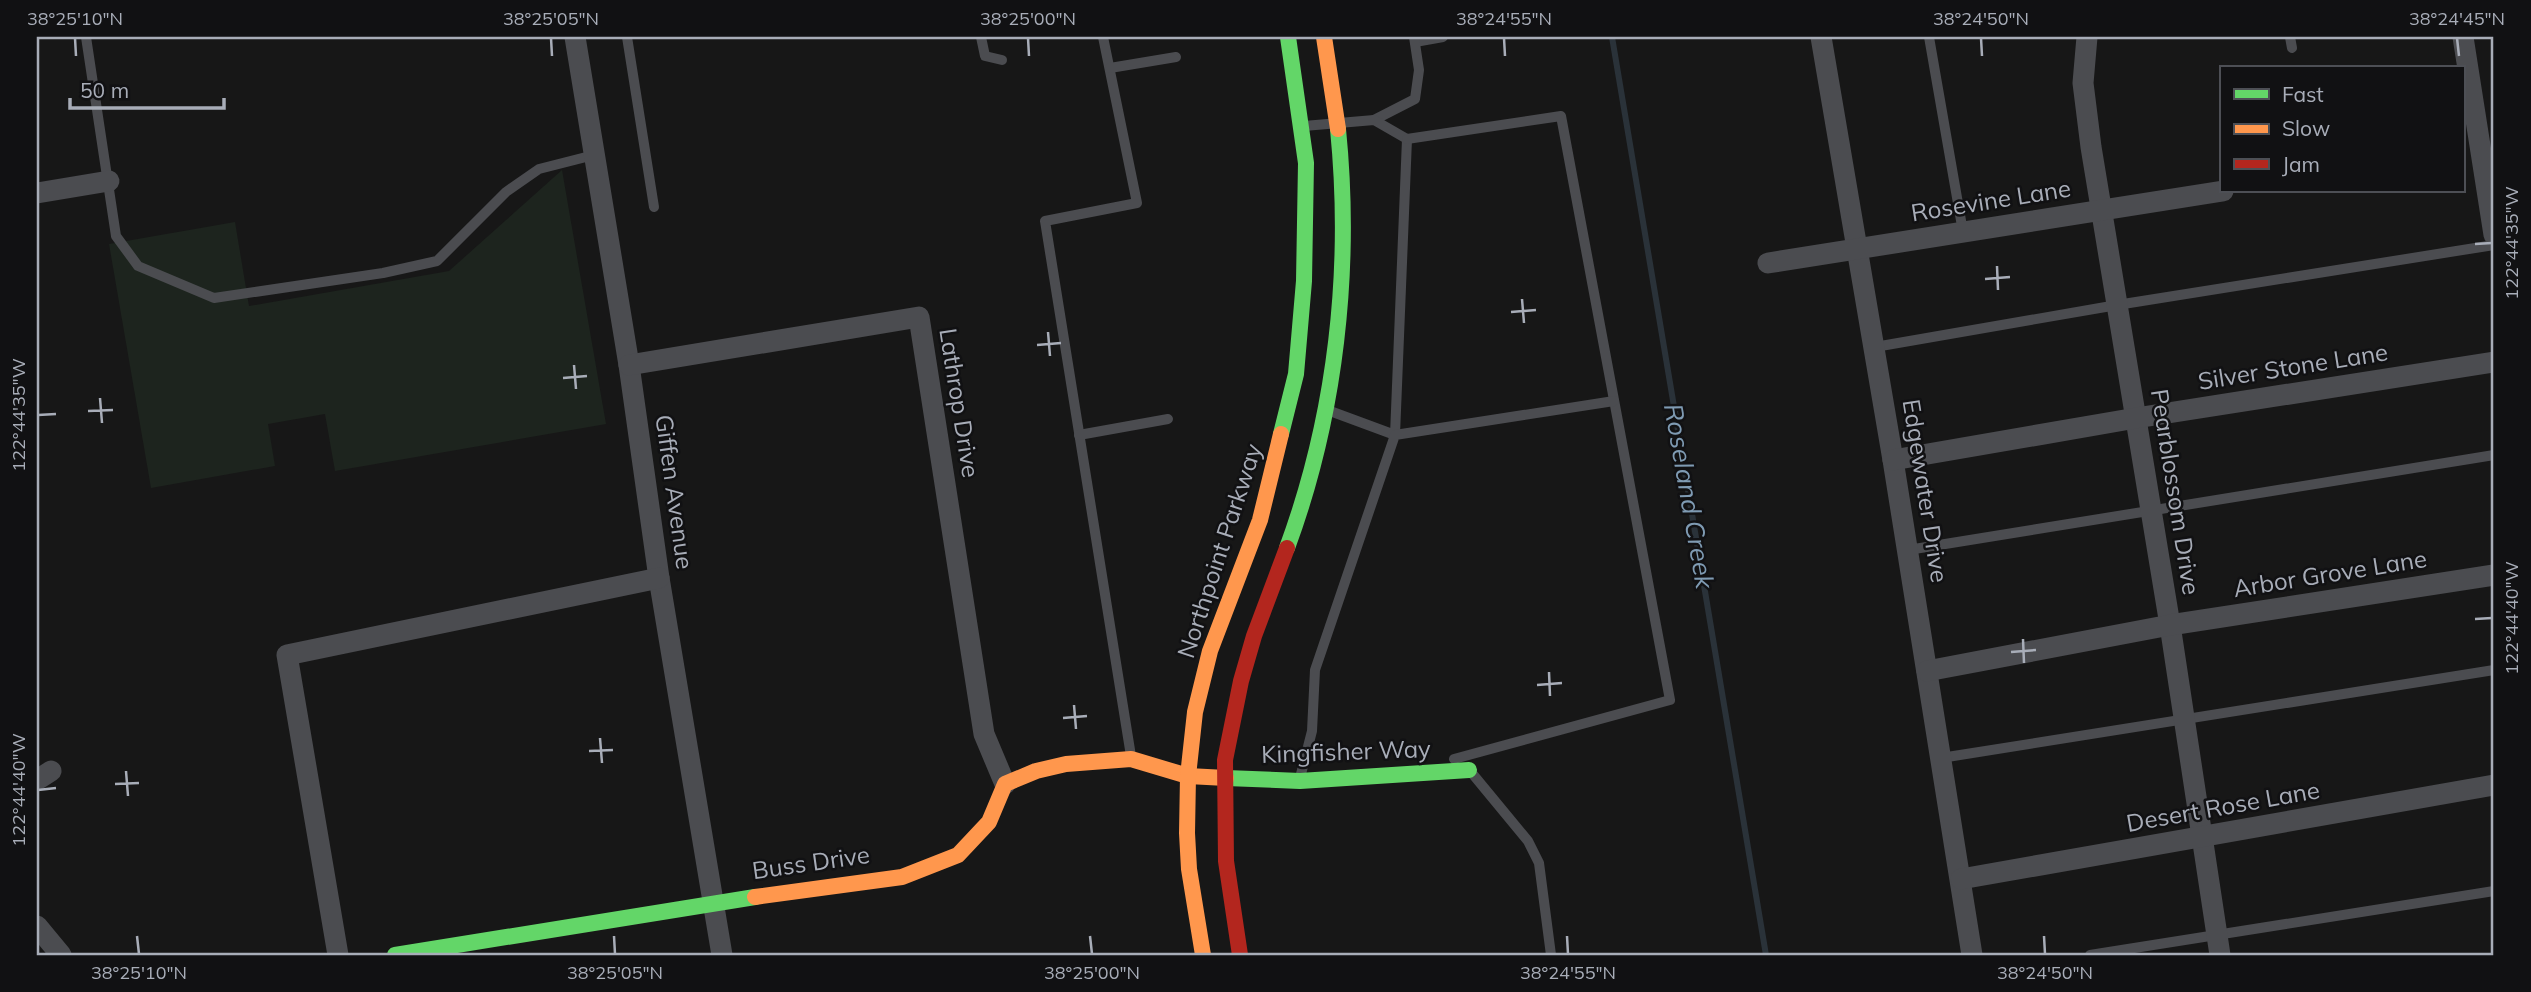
<svg xmlns="http://www.w3.org/2000/svg" width="2531" height="992" viewBox="0 0 2531 992" font-family="Mulish,sans-serif">
<style>
.green{fill:#1d241e}
.lines{fill:none;stroke-linecap:round;stroke-linejoin:round}
.stream{stroke:#2a3239;stroke-width:6}
.lane{stroke:#4b4c50;stroke-width:10}
.street{stroke:#4b4c50;stroke-width:21}
.fast{stroke:#63d668;stroke-width:16}
.slow{stroke:#ff974d;stroke-width:16}
.jam{stroke:#b3261e;stroke-width:16}
.ticks{fill:none;stroke:#a8adb8;stroke-width:2.5}
.labels{text-anchor:middle;stroke-width:5;stroke-linejoin:round;paint-order:stroke}
.street-label{font-size:24px;fill:#a8adb8;stroke:#111113}
.water-label{font-size:26px;font-style:italic;fill:#7f9bb3;stroke:#111113}
.neatline{fill:none;stroke:#a8adb8;stroke-width:2.5}
.ticks-label{font-size:18px;text-anchor:middle;fill:#a8adb8}
</style>
<rect width="100%" height="100%" fill="#171717"/>
<path class="green" d="M562,170L606,424L335,471L325,414L268,424L275,466L151,488L109,244L235,222L249,306L449,271Z"/>
<g class="lines">
<path class="stream" d="M1612,37L1766,955"/>
<g class="lane">
<path d="M86,37L116,236L138,266L214,298L383,273L437,261L506,192L539,169L594,155"/>
<path d="M627,37L654,207"/>
<path d="M981,37L985,56L1002,60"/>
<path d="M1103,37L1137,203L1045,221L1131,756"/>
<path d="M1929,37L1963,232"/>
<path d="M2290,37L2292,48"/>
<path d="M1415,42L1443,37"/>
<path d="M1110,68L1176,57"/>
<path d="M1374,120L1415,99L1419,70L1414,37"/>
<path d="M1304,126L1374,120L1407,139L1395,435L1330,411"/>
<path d="M1407,139L1561,116L1670,700L1454,759"/>
<path d="M1875,347L2117,305L2494,245"/>
<path d="M1079,435L1168,419"/>
<path d="M1908,550L2494,455"/>
<path d="M1941,758L2494,670"/>
<path d="M1471,772L1528,841L1539,863L1551,955"/>
<path d="M1300,778L1312,731L1315,670L1395,435L1614,401"/>
<path d="M2090,955L2494,891"/>
</g>
<g class="street">
<path d="M575,37L629,365L659,578L722,955"/>
<path d="M1821,37L1893,460L1972,955"/>
<path d="M2087,37L2083,83L2091,147L2170,625L2220,955"/>
<path d="M2463,37L2494,235"/>
<path d="M37,193L109,181"/>
<path d="M1768,263L2223,191"/>
<path d="M629,365L919,317L984,734L1005,784"/>
<path d="M1893,460L2136,418L2494,362"/>
<path d="M1927,671L2170,625L2494,575"/>
<path d="M37,780L51,771"/>
<path d="M1961,879L2494,785"/>
<path d="M37,926L61,955"/>
<path d="M338,955L287,655L659,578"/>
</g>
<g class="fast">
<path d="M1281,434L1296,374L1304,281L1306,163L1288,37"/>
<path d="M1287,548C1336,415 1352,270 1338,129"/>
<path d="M1226,778L1300,781L1469,770"/>
<path d="M395,955L755,897"/>
</g>
<g class="slow">
<path d="M1324,37L1338,129"/>
<path d="M755,897L902,877L958,855L989,822L1005,784L1036,771L1066,764L1131,759L1188,776L1226,778"/>
<path d="M1203,955L1189,869L1187,833L1188,776L1195,712L1210,651L1260,520L1281,434"/>
</g>
<path class="jam" d="M1240,955L1226,861L1225,760L1241,681L1254,636L1287,548"/>
</g>
<path class="ticks" d="M75,38L76,56M551,38L552,56M1028,38L1029,56M1504,38L1505,56M1981,38L1982,56M2457,38L2459,56M2475,244L2492,243M1997,266L1998,290M1985,279L2010,277M1522,299L1524,323M1511,312L1536,310M1048,332L1050,356M1037,345L1061,343M574,365L576,389M563,378L587,376M100,398L102,423M88,411L113,410M38,415L56,414M2475,619L2492,618M2023,639L2024,663M2011,652L2036,650M1549,672L1550,696M1537,685L1562,683M1074,705L1076,729M1063,718L1087,716M600,738L602,763M589,751L613,750M126,771L128,796M115,784L139,783M38,790L56,788M137,936L139,954M614,936L615,954M1090,936L1092,954M1567,936L1568,954M2044,936L2045,954"/>
<g class="labels">
<g class="street-label">
<text transform="translate(1991 201) rotate(-9)" y="8">Rosevine Lane</text>
<text transform="translate(2293 367) rotate(-9)" y="8">Silver Stone Lane</text>
<text transform="translate(959 403) rotate(81)" y="8">Lathrop Drive</text>
<text transform="translate(1925 491) rotate(81)" y="8">Edgewater Drive</text>
<text transform="translate(674 492) rotate(82)" y="8">Giffen Avenue</text>
<text transform="translate(2175 492) rotate(81)" y="8">Pearblossom Drive</text>
<text transform="translate(1220 551) rotate(-72)" y="8">Northpoint Parkway</text>
<text transform="translate(2330 574) rotate(-9)" y="8">Arbor Grove Lane</text>
<text transform="translate(1346 752) rotate(-2)" y="8">Kingfisher Way</text>
<text transform="translate(2223 807) rotate(-10)" y="8">Desert Rose Lane</text>
<text transform="translate(811 863) rotate(-8)" y="8">Buss Drive</text>
</g>
<g class="water-label">
<text transform="translate(1689 496) rotate(80)" y="9">Roseland Creek</text>
</g>
</g>
<rect width="2531" height="992" fill="none" stroke="#111113" stroke-width="77"/>
<rect x="2220" y="66" width="245" height="126" fill="#111113" stroke="#4d4f55" stroke-width="2"/>
<rect x="2234" y="89" width="35" height="10" fill="#63d668" stroke="#4d4f55" stroke-width="2"/>
<text x="2282" y="102" font-size="21" fill="#a8adb8">Fast</text>
<rect x="2234" y="124" width="35" height="10" fill="#ff974d" stroke="#4d4f55" stroke-width="2"/>
<text x="2282" y="136" font-size="21" fill="#a8adb8">Slow</text>
<rect x="2234" y="159" width="35" height="10" fill="#b3261e" stroke="#4d4f55" stroke-width="2"/>
<text x="2282" y="172" font-size="21" fill="#a8adb8">Jam</text>
<path d="M70 98v10h154v-10" fill="none" stroke="#a8adb8" stroke-width="3.5"/>
<text x="80" y="98" font-size="21" fill="#a8adb8" stroke="#111113" stroke-width="5" paint-order="stroke">50 m</text>
<rect x="38" y="38" width="2454" height="916" class="neatline"/>
<g class="ticks-label">
<text x="75" y="25">38°25'10"N</text>
<text x="551" y="25">38°25'05"N</text>
<text x="1028" y="25">38°25'00"N</text>
<text x="1504" y="25">38°24'55"N</text>
<text x="1981" y="25">38°24'50"N</text>
<text x="2457" y="25">38°24'45"N</text>
<text transform="translate(2512 243) rotate(-90)" y="6">122°44'35"W</text>
<text transform="translate(19 415) rotate(-90)" y="6">122°44'35"W</text>
<text transform="translate(2512 618) rotate(-90)" y="6">122°44'40"W</text>
<text transform="translate(19 790) rotate(-90)" y="6">122°44'40"W</text>
<text x="139" y="979">38°25'10"N</text>
<text x="615" y="979">38°25'05"N</text>
<text x="1092" y="979">38°25'00"N</text>
<text x="1568" y="979">38°24'55"N</text>
<text x="2045" y="979">38°24'50"N</text>
</g>
</svg>
